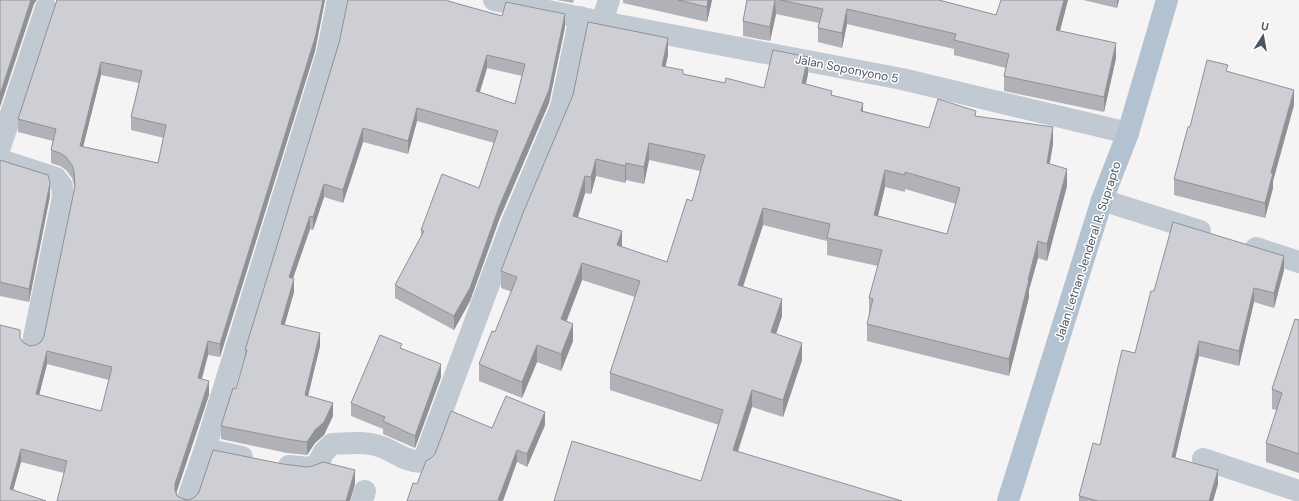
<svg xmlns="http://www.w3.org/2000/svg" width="1299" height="501" viewBox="0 0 1299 501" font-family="'DM Sans',sans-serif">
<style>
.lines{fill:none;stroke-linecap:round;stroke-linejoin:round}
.minor{stroke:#c1cad2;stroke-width:22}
.primary{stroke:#b3c2d1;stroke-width:22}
.wall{fill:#b0b2b7;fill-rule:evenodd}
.shaded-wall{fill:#909195}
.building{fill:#cdcfd5;stroke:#909195;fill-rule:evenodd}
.labels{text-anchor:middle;stroke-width:3;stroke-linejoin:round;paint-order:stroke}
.street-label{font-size:12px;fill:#4a5661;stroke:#fff}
</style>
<rect width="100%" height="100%" fill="#f5f3f3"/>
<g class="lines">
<g class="minor">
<path d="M494,0L602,22L902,79L1128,133"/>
<path d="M602,22L609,0"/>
<path d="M0,147L46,8"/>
<path d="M0,160L56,178L62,186L63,197L32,347"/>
<path d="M1102,200L1200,231"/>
<path d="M1256,248L1299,262"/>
<path d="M205,449L242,457"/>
<path d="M1203,459L1299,491"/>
<path d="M289,466L309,468L317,465L324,452L332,444C349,443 366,441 382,447C395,452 408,463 423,462L511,225L561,107L580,17"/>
<path d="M187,501L205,449L327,54L338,0"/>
<path d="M362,501L365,491"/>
</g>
<path class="primary" d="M1008,501L1102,200L1128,133L1167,0"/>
</g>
<g class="wall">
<path d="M56,0H325L315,51L220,357L208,355L202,379L209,395L176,493L177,496L183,499L189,500L355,484L350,501H57L64,473L21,462L13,490L0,501L20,338L24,343L30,346L36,345L41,342L44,336L75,189L74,185L72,178L66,170L60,166L51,163V150L53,141L18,132V119L57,2ZM101,75L139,83L131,117V130L164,138L158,163L83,147ZM47,364L109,380L101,411L39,395Z"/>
<path d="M557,0H574L573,3Z"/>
<path d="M623,0H712L707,22L623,3Z"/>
<path d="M747,0H939L996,15L1068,0L1060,31L1116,58L1104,112L1004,91V76L1006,68L954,55V49L847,24L842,48L818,42V28L819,23L776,14L770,41L743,36V21Z"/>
<path d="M1083,0H1119L1117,8Z"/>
<path d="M451,2L502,16L565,27L549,103L499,220L470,301L454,330L395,298V285L421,237V230L479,188L494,143L417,121L408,154L363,142L343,203L324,197L313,230L310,229L293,278L294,292L284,325L320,346L308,396L333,416L324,435L315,443L307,455L287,453L221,439V426L236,389L245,358V350L339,43ZM487,68L522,76L515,104L480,92Z"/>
<path d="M668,55L665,67L683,74L725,83L764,88L808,74L806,84L832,95L863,111L929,128L976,116L1053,144L1049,164L1067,186L1047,261L1038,258L1029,290V297L1009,376L867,341V324L869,315V298L878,266L827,255V241L763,225L743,286L782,316L776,334L802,360L783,417L752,407L701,481L719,425L610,390V373L635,297L582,280L566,321L573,341L561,371L537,362L522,398L479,381V364L495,332L512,292L501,288V271ZM649,160L700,171L692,201L667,262L622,247L578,217L585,193L591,194L596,176L625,183L626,180L644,184ZM885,187L905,192V189L956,204L947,234L878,216Z"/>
<path d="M1228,71L1294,105L1273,181V188L1265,218L1174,195V179L1190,127Z"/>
<path d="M0,160L50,196L29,302L0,296Z"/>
<path d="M1284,270L1274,308L1254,302L1239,366L1199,356L1175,458L1218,484L1213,501H1079V496L1100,445L1135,353L1154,291Z"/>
<path d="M1299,320V473L1266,462V443L1277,410L1272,409V389Z"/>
<path d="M402,348L441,377L415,448L383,434V429L351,416V403Z"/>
<path d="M545,425L527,467L517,462L417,484L430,459L492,428Z"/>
</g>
<g class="shaded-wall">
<path d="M31,0H37L34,4L0,107V94Z"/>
<path d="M323,0H325L315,51L220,357V344Z"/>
<path d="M708,0H712L707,22V7Z"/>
<path d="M775,0L776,14L770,41V27Z"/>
<path d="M1064,0H1068L1056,45V30Z"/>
<path d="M1117,0H1119L1117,8Z"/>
<path d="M847,9V24L842,48V33Z"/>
<path d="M565,14V27L549,103L499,220L470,301L454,330V316Z"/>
<path d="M668,38V55L662,83V66Z"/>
<path d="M1116,43V58L1104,112V97Z"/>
<path d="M487,55V68L476,104V91Z"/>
<path d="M808,57V74L802,100V83Z"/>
<path d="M101,62V75L80,159V146Z"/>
<path d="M1294,90V105L1273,181V188L1265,218V203L1271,173Z"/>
<path d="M863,103V120L861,111Z"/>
<path d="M417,108V121L408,154V141Z"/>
<path d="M1053,127V144L1047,180V163Z"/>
<path d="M363,128V142L343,203V190Z"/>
<path d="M649,143V160L644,184V167Z"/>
<path d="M596,159V176L591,194V177Z"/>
<path d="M626,163V180L625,183V166Z"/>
<path d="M1067,169V186L1047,261V244Z"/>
<path d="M885,170V187L874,232V215Z"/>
<path d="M585,176V193L573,233V216Z"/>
<path d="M50,183V196L29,302V289Z"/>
<path d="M324,184V197L313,230V217Z"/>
<path d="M763,208V225L738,302V285Z"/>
<path d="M310,216V229L289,290V277Z"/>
<path d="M622,231V247L617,245Z"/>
<path d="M1038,241V258L1029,290V297L1009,376V359L1028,280Z"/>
<path d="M1284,256V270L1274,308V293Z"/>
<path d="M582,263V280L561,336V319Z"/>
<path d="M294,279V292L281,338V324Z"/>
<path d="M1254,288V302L1239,366V351Z"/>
<path d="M782,299V316L771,349V332Z"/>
<path d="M573,324V341L561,371V354Z"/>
<path d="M320,333V346L305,408V395Z"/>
<path d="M208,341V355L198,392V378Z"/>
<path d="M1199,341V356L1172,472V457Z"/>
<path d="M802,343V360L783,417V400Z"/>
<path d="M537,345V362L522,398V382Z"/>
<path d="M47,351V364L36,407V394Z"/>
<path d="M441,364V377L415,448V436Z"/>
<path d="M209,381V395L175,497V484Z"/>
<path d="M752,390V407L733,467V450Z"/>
<path d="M333,403V416L324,435L315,443L307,455V442Z"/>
<path d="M545,412V425L527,467V454Z"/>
<path d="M21,449V462L10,501V489Z"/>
<path d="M517,450V462L503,501L498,500Z"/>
<path d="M355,470V484L350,501H346Z"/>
<path d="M1218,470V484L1213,501H1209Z"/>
</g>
<g class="building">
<path d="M0,0H31L0,94Z"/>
<path d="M57,0H323L315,38L220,344L208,341L198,378L209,381L175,484V490L177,496L183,499L189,500L195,497L199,492L213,450L283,464L307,467L313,466L323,462L355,470L346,501H57L67,461L21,449L10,489L46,501H0V325L20,330V338L24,343L30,346L36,345L41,342L44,336L75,186L74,172L72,165L66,157L60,153L51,150L56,129L18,119ZM101,62L142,71L131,117L166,125L158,163L80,146ZM47,351L112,367L101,411L36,394Z"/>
<path d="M348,0H448V1L502,16L506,2L565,14L549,90L499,207L470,288L454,316L395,285L424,231L421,230L442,174L479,188L498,131L417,108L408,141L363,128L343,190L324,184L313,217L310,216L289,277L294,279L281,324L320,333L305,395L333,403L324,422L315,430L307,442L287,439L221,426L233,388L236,389L247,350H245L339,43ZM487,55L525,64L515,104L476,91Z"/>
<path d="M678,0H708L707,7Z"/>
<path d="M747,0H775L770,27L743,21Z"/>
<path d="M780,0H939L996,15L1001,0H1064L1056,30L1116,43L1104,97L1004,76L1009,54L954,40L956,34L847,9L842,33L818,28L823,9Z"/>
<path d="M588,22L668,38L662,66L683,70V74L725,83L726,78L764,88L773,50L808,57L802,83L832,91L831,95L863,103L861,111L929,128L938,99L976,111L975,116L1053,127L1047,163L1067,169L1047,244L1038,241L1028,280H1029L1009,359L867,324L873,299L869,298L882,250L827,238L830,224L763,208L738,285L782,299L771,332L802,343L783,400L752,390L733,450L902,501H554L572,441L701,481L723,410L610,373L640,281L582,263L561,319L573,324L561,354L537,345L522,382L479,364L492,331L495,332L517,277L501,271L523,213L573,95ZM649,143L705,155L692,201L687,199L667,262L617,245L622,231L573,216L585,176L591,177L596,159L625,166L626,163L644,167ZM885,170L905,175V172L960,188L947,234L874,215Z"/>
<path d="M1207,60L1228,65L1226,71L1294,90L1271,173H1273L1265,203L1174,179L1188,127H1190Z"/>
<path d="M0,160L48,175L50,183L29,289L0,282Z"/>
<path d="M1173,222L1284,256L1274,293L1254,288L1239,351L1199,341L1172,457L1218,470L1209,501H1098L1079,496L1093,443L1100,445L1122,350L1135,353L1151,291H1154Z"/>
<path d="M1295,319L1299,320V454L1266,443L1282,393L1272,389Z"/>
<path d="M380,335L402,344L400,348L441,364L415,436L383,421L385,417L351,403Z"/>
<path d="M506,396L545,412L527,454L517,450L498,500L502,501H407L413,483L417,484L426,461L430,459L435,454L451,411L492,428Z"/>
</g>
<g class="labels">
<g class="street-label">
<text transform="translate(847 69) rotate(11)" y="4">Jalan Soponyono 5</text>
<text transform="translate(1088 251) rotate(-72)" y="4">Jalan Letnan Jenderal R. Suprapto</text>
</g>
</g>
<g transform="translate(1263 36) rotate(11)" stroke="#ffffff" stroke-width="3" paint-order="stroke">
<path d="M0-3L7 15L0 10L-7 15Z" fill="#4a5661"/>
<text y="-6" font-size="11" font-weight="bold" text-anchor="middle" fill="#4a5661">U</text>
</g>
</svg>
